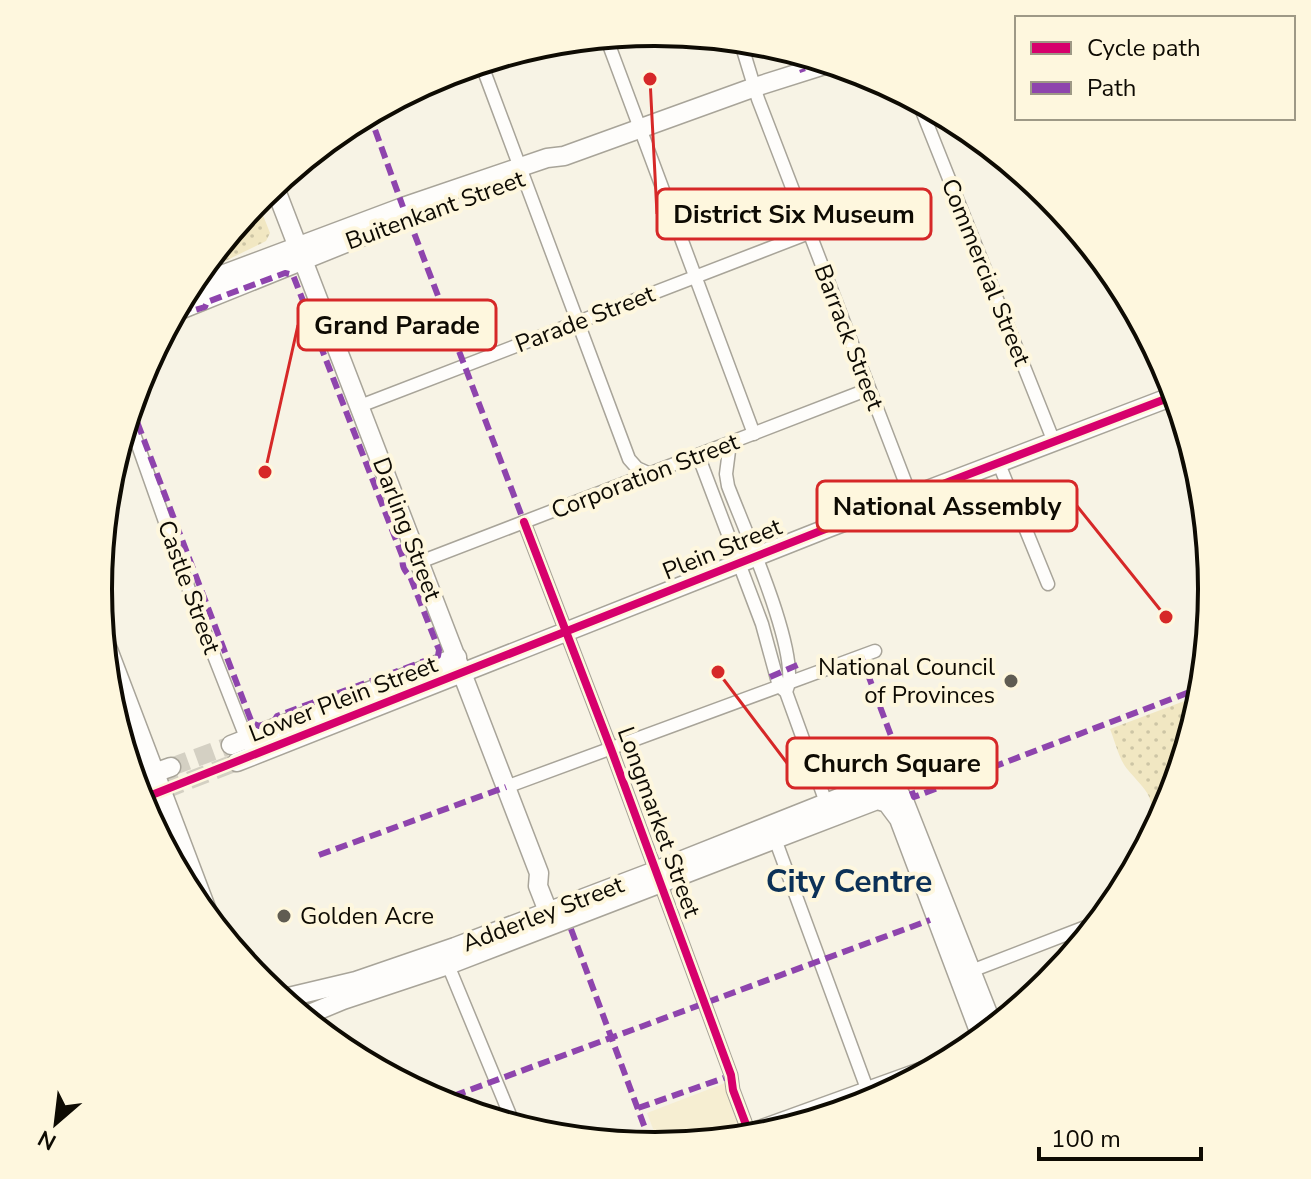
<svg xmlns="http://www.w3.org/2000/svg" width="1311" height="1179" viewBox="0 0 1311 1179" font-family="'Nunito Sans',sans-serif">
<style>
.built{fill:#f6eed2}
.green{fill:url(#green-dots)}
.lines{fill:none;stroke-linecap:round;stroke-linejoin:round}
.secondary-tunnel{stroke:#d4d0c3;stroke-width:18;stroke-dasharray:18 9;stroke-linecap:butt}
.street-casing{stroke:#a8a499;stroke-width:15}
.secondary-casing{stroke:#a8a499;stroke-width:21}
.primary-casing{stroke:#a8a499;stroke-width:23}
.street{stroke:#fefdfb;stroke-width:12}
.secondary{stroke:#fefdfb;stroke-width:18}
.primary{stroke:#fefdfb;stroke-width:20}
.quiet{stroke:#8e44ad;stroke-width:6;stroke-dasharray:12 6;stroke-linecap:butt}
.cycleway-casing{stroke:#fef7de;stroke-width:13}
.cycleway{stroke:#d6006c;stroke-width:8}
.poi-dot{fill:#605c52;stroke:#fef7de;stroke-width:3}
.labels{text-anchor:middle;stroke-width:8;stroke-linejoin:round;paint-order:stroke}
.street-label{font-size:24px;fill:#0e0b03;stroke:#fef7de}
.poi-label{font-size:24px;fill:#0e0b03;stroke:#fef7de;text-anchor:end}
.district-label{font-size:32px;font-weight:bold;fill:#0c3157;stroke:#fef7de}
.rim{fill:none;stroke:#0e0b03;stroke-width:4}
.leader{fill:none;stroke:#d62828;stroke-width:3}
.callout-dot{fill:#d62828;stroke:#fef7de;stroke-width:3}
.callout{fill:#fef7de;stroke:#d62828;stroke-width:3}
.callout-label{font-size:26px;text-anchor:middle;font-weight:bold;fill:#0e0b03}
</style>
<defs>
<pattern id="green-dots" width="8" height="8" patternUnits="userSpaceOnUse" patternTransform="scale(2)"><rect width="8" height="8" fill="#f1e7c2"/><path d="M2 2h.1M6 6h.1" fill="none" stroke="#cdc5a5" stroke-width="1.8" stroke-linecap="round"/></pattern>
</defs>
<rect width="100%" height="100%" fill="#f7f3e5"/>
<path class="built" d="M725,1083L746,1138L660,1147L647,1113Z"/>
<g class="green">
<path d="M257,200L270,233L266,241L213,267L219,247Z"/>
<path d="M1203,694L1170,803L1153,836L1148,824C1160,799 1142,787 1128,770C1119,760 1115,741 1110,729Z"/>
</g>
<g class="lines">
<g class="secondary-tunnel">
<path d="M171,767L231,745"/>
<path d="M139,800L237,762"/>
</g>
<g class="street-casing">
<g id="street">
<path d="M606,37L754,434"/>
<path d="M740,40L758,99L911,497"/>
<path d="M481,63L629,459L637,468L648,473"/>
<path d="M918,101L1054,442"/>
<path d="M360,406L809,233"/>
<path d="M128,417L198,615L249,745"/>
<path d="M730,443L726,474L728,486C743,526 801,654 787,689"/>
<path d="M698,455L762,624L779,686"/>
<path d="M999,464L1048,584"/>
<path d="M524,522L611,749L731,1075L733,1090L751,1138"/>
<path d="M420,562L869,389"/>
<path d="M779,686L786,692L828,808"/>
<path d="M506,787L875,651"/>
<path d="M775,839L866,1086"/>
<path d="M448,965L515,1127"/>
<path d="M966,973L1101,921"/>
<path d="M748,1131L967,1052"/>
</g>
</g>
<g class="secondary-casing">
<g id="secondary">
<path d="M274,185L539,873L538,886L551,919"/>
<path d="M187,288L403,207L547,158L564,156L755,87L831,63"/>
<path d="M175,312L383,228"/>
<path d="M231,745L457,657"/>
<path d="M237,762L828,528L1176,395"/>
<path d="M134,780L171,767"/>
<path d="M280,999L356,981L455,947L655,871L861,789L876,785L890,789L900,794L905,803L994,1029"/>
<path d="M302,1017L343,1000L448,965L877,800L887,803L899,819L982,1039"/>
</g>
</g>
<g class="primary-casing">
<path id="primary" d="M103,639L210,921"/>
</g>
<use href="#street" class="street"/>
<use href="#secondary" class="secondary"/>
<use href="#primary" class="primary"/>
<g class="quiet">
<path d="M796,52L803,72"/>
<path d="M369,113L403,207"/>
<path d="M408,217L524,522"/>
<path d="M131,406L252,723L259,726L274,721L277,716L438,656L439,650L410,576C405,572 401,565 403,558L293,275L285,273L207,302L205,307L195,310L191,308L173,314"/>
<path d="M861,656L914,797L1203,687"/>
<path d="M770,677L802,663"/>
<path d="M319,855L506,787"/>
<path d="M571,929L652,1147"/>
<path d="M870,1099L871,1103"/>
<path d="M437,1102L930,920"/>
<path d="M638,1108L724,1078"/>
<path d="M722,1140L748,1131"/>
</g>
<g class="cycleway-casing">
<g id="cycleway">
<path d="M524,522L611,749L731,1075L733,1090L751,1138"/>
<path d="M139,800L828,528L1176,395"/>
</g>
</g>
<use href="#cycleway" class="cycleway"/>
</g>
<g class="poi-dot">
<circle cx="1011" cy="681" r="8"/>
<circle cx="284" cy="916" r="8"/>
</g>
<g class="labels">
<g class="street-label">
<text transform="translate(435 210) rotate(-20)" y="8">Buitenkant Street</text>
<text transform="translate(986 272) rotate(68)" y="8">Commercial Street</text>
<text transform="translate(585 319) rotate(-21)" y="8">Parade Street</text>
<text transform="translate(849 337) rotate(69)" y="8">Barrack Street</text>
<text transform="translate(645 476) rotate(-21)" y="8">Corporation Street</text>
<text transform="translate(407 529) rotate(69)" y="8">Darling Street</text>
<text transform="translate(722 549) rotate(-22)" y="8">Plein Street</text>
<text transform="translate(189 587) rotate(70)" y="8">Castle Street</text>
<text transform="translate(343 699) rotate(-21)" y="8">Lower Plein Street</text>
<text transform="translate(659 822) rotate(70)" y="8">Longmarket Street</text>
<text transform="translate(543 914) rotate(-21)" y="8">Adderley Street</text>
</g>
<g class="poi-label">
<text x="995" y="675">National Council<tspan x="995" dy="28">of Provinces</tspan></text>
<text x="300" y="924" text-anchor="start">Golden Acre</text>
</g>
<g class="district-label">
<text x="849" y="892">City Centre</text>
</g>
</g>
<path d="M0 0H1311V1179H0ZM112 589a543 543 0 1 1 1086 0a543 543 0 1 1-1086 0Z" fill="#fef7de" fill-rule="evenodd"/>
<path class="rim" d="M112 589a543 543 0 1 1 1086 0a543 543 0 1 1-1086 0Z"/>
<path class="leader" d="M650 79L657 214M265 472L298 325M1166 617L1077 506M718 672L787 763"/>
<g class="callout-dot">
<circle cx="650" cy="79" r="8"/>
<circle cx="265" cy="472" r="8"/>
<circle cx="1166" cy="617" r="8"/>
<circle cx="718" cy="672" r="8"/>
</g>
<g class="callout">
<rect x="657" y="189" width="274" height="50" rx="8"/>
<rect x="298" y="300" width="198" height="50" rx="8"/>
<rect x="817" y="481" width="260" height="50" rx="8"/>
<rect x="787" y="738" width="210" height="50" rx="8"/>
</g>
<g class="callout-label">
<text x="794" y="223">District Six Museum</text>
<text x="397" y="334">Grand Parade</text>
<text x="947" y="515">National Assembly</text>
<text x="892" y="772">Church Square</text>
</g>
<rect x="1015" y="16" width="280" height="104" fill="#fef7de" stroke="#9e9986" stroke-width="2"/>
<rect x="1031" y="42" width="40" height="12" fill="#d6006c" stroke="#9e9986" stroke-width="2"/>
<text x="1087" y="56" font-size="24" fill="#0e0b03">Cycle path</text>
<rect x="1031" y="82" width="40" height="12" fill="#8e44ad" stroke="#9e9986" stroke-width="2"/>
<text x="1087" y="96" font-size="24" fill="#0e0b03">Path</text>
<g transform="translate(56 1123) rotate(208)" stroke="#fef7de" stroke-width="6" paint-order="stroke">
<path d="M0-6L14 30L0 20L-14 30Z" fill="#0e0b03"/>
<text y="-12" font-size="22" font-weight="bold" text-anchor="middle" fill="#0e0b03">N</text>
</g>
<path d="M1039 1147v12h162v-12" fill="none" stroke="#0e0b03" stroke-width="4"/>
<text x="1051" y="1147" font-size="24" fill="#0e0b03" stroke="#fef7de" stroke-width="6" paint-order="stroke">100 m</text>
</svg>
